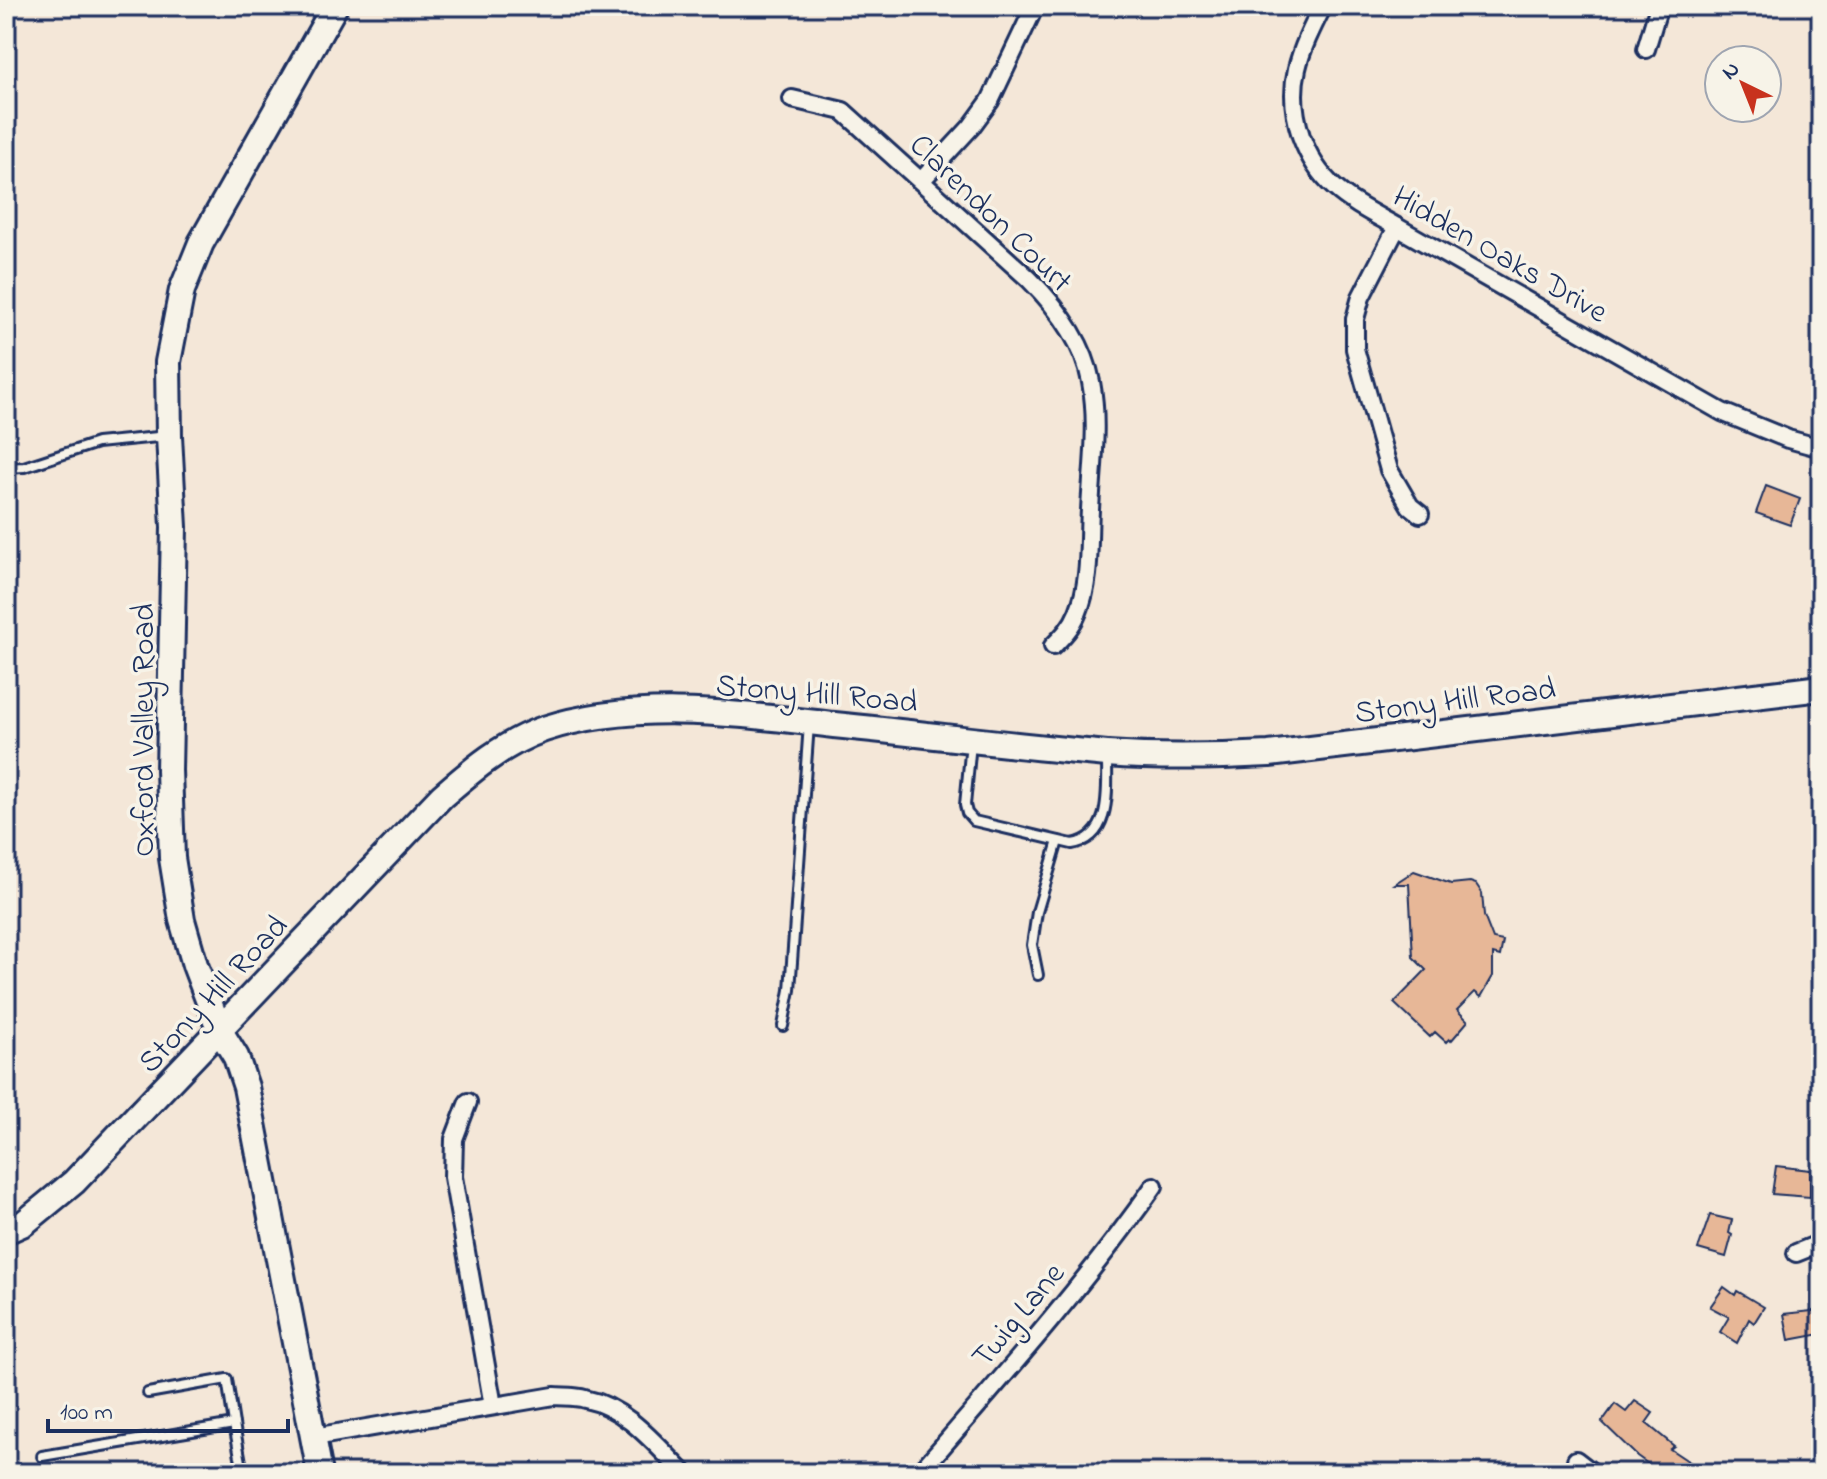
<svg xmlns="http://www.w3.org/2000/svg" width="1827" height="1479" viewBox="0 0 1827 1479" font-family="'Indie Flower',sans-serif">
<style>
.building{fill:#e7b797;stroke:#1b2f5e;stroke-width:2}
.lines{fill:none;stroke-linecap:round;stroke-linejoin:round}
.lane-casing{stroke:#1b2f5e;stroke-width:14}
.street-casing{stroke:#1b2f5e;stroke-width:22}
.secondary-casing{stroke:#1b2f5e;stroke-width:30}
.lane{stroke:#f7f3e8;stroke-width:8}
.street{stroke:#f7f3e8;stroke-width:16}
.secondary{stroke:#f7f3e8;stroke-width:24}
.labels{text-anchor:middle;stroke-width:7;stroke-linejoin:round;paint-order:stroke}
.street-label{font-size:32px;fill:#1b2f5e;stroke:#f7f3e8}
</style>
<rect width="100%" height="100%" fill="#f4e7d8"/>
<filter id="ink" filterUnits="userSpaceOnUse"><feTurbulence type="fractalNoise" baseFrequency=".0125" numOctaves="2"/><feDisplacementMap in="SourceGraphic" scale="16" xChannelSelector="R" yChannelSelector="G"/><feConvolveMatrix kernelMatrix="1 2 1 2 8 2 1 2 1" color-interpolation-filters="sRGB"/></filter>
<g filter="url(#ink)">
<g class="building">
<path d="M1766,486L1800,499L1790,525L1756,513Z"/>
<path d="M1414,871L1451,884L1470,882L1476,884L1482,893L1484,916L1493,939L1503,941L1500,956L1493,954V976L1481,997L1475,992L1457,1010L1468,1021L1451,1041L1449,1039L1446,1042L1435,1032L1430,1037L1394,1003L1426,970L1413,957L1409,884H1394Z"/>
<path d="M1776,1166L1810,1170V1197L1772,1194Z"/>
<path d="M1710,1215L1732,1220L1729,1233L1732,1235L1726,1257L1698,1249Z"/>
<path d="M1724,1287L1735,1295L1737,1291L1764,1307L1754,1323L1749,1319L1737,1343L1720,1332L1729,1317L1710,1307Z"/>
<path d="M1821,1310V1334L1789,1340L1784,1314Z"/>
<path d="M1635,1401L1653,1413L1646,1423L1674,1446L1670,1449L1691,1463L1684,1473H1661L1637,1456L1602,1422L1615,1404L1626,1412Z"/>
</g>
<g class="lines">
<g class="lane-casing">
<g id="lane">
<path d="M6,468L24,467L97,443L168,436"/>
<path d="M971,743L965,805L967,813L974,821L1072,844C1112,838 1107,790 1107,759"/>
<path d="M1038,975L1032,945L1037,912L1058,841"/>
<path d="M783,1026L790,990L809,724"/>
<path d="M148,1393L227,1379L234,1424"/>
<path d="M42,1456L234,1424L243,1473"/>
</g>
</g>
<g class="street-casing">
<g id="street">
<path d="M1323,6C1300,51 1284,85 1301,136C1308,155 1319,174 1334,187C1353,204 1376,215 1397,227L1722,412L1788,439L1821,448"/>
<path d="M1646,49L1659,6"/>
<path d="M792,99L843,111L1029,279C1057,307 1084,343 1091,382C1099,424 1092,468 1090,510C1088,543 1091,581 1078,612C1072,627 1063,636 1053,646"/>
<path d="M921,181L971,127L990,101L1035,6"/>
<path d="M1397,227L1361,297L1355,319V349L1389,470L1410,506L1420,514"/>
<path d="M468,1102L454,1139L453,1177L493,1406"/>
<path d="M1796,1253L1821,1243"/>
<path d="M314,1437L554,1396C564,1397 575,1396 585,1399C626,1407 656,1445 684,1473"/>
<path d="M1576,1460L1593,1473"/>
<path d="M919,1473C1000,1380 1083,1287 1154,1186"/>
</g>
</g>
<g class="secondary-casing">
<g id="secondary">
<path d="M6,1231L24,1223L74,1182L442,796C472,770 505,742 544,729C638,699 737,714 834,725C925,734 1015,746 1107,754C1161,758 1214,757 1269,754L1821,688"/>
<path d="M320,1473L246,1087L236,1057L220,1031L195,965L182,920L172,858L169,770L174,527L169,436L168,362L182,290L201,243L335,6"/>
</g>
</g>
<use href="#lane" class="lane"/>
<use href="#street" class="street"/>
<use href="#secondary" class="secondary"/>
</g>
</g>
<g class="labels">
<g class="street-label">
<text transform="translate(992 212) rotate(44)" y="11">Clarendon Court</text>
<text transform="translate(1501 253) rotate(30)" y="11">Hidden Oaks Drive</text>
<text transform="translate(817 692) rotate(5)" y="11">Stony Hill Road</text>
<text transform="translate(1455 699) rotate(-7)" y="11">Stony Hill Road</text>
<text transform="translate(142 730) rotate(-90)" y="11">Oxford Valley Road</text>
<text transform="translate(212 993) rotate(-47)" y="11">Stony Hill Road</text>
<text transform="translate(1017 1314) rotate(-50)" y="11">Twig Lane</text>
</g>
</g>
<rect width="1827" height="1479" fill="none" stroke="#f7f3e8" stroke-width="32"/>
<rect x="16" y="16" width="1795" height="1447" fill="none" stroke="#1b2f5e" stroke-width="3" filter="url(#ink)"/>
<g transform="translate(1743 84) rotate(317)"><circle r="38" fill="#f7f3e8" stroke="#9fa5b1" stroke-width="2"/>
<path d="M0-6L14 30L0 20L-14 30Z" fill="#c8321e"/>
<text y="-12" font-size="22" font-weight="bold" text-anchor="middle" fill="#1b2f5e">N</text>
</g>
<path d="M48 1419v12h240v-12" fill="none" stroke="#1b2f5e" stroke-width="4"/>
<text x="60" y="1419" font-size="24" fill="#1b2f5e" stroke="#f7f3e8" stroke-width="6" paint-order="stroke">100 m</text>
</svg>
